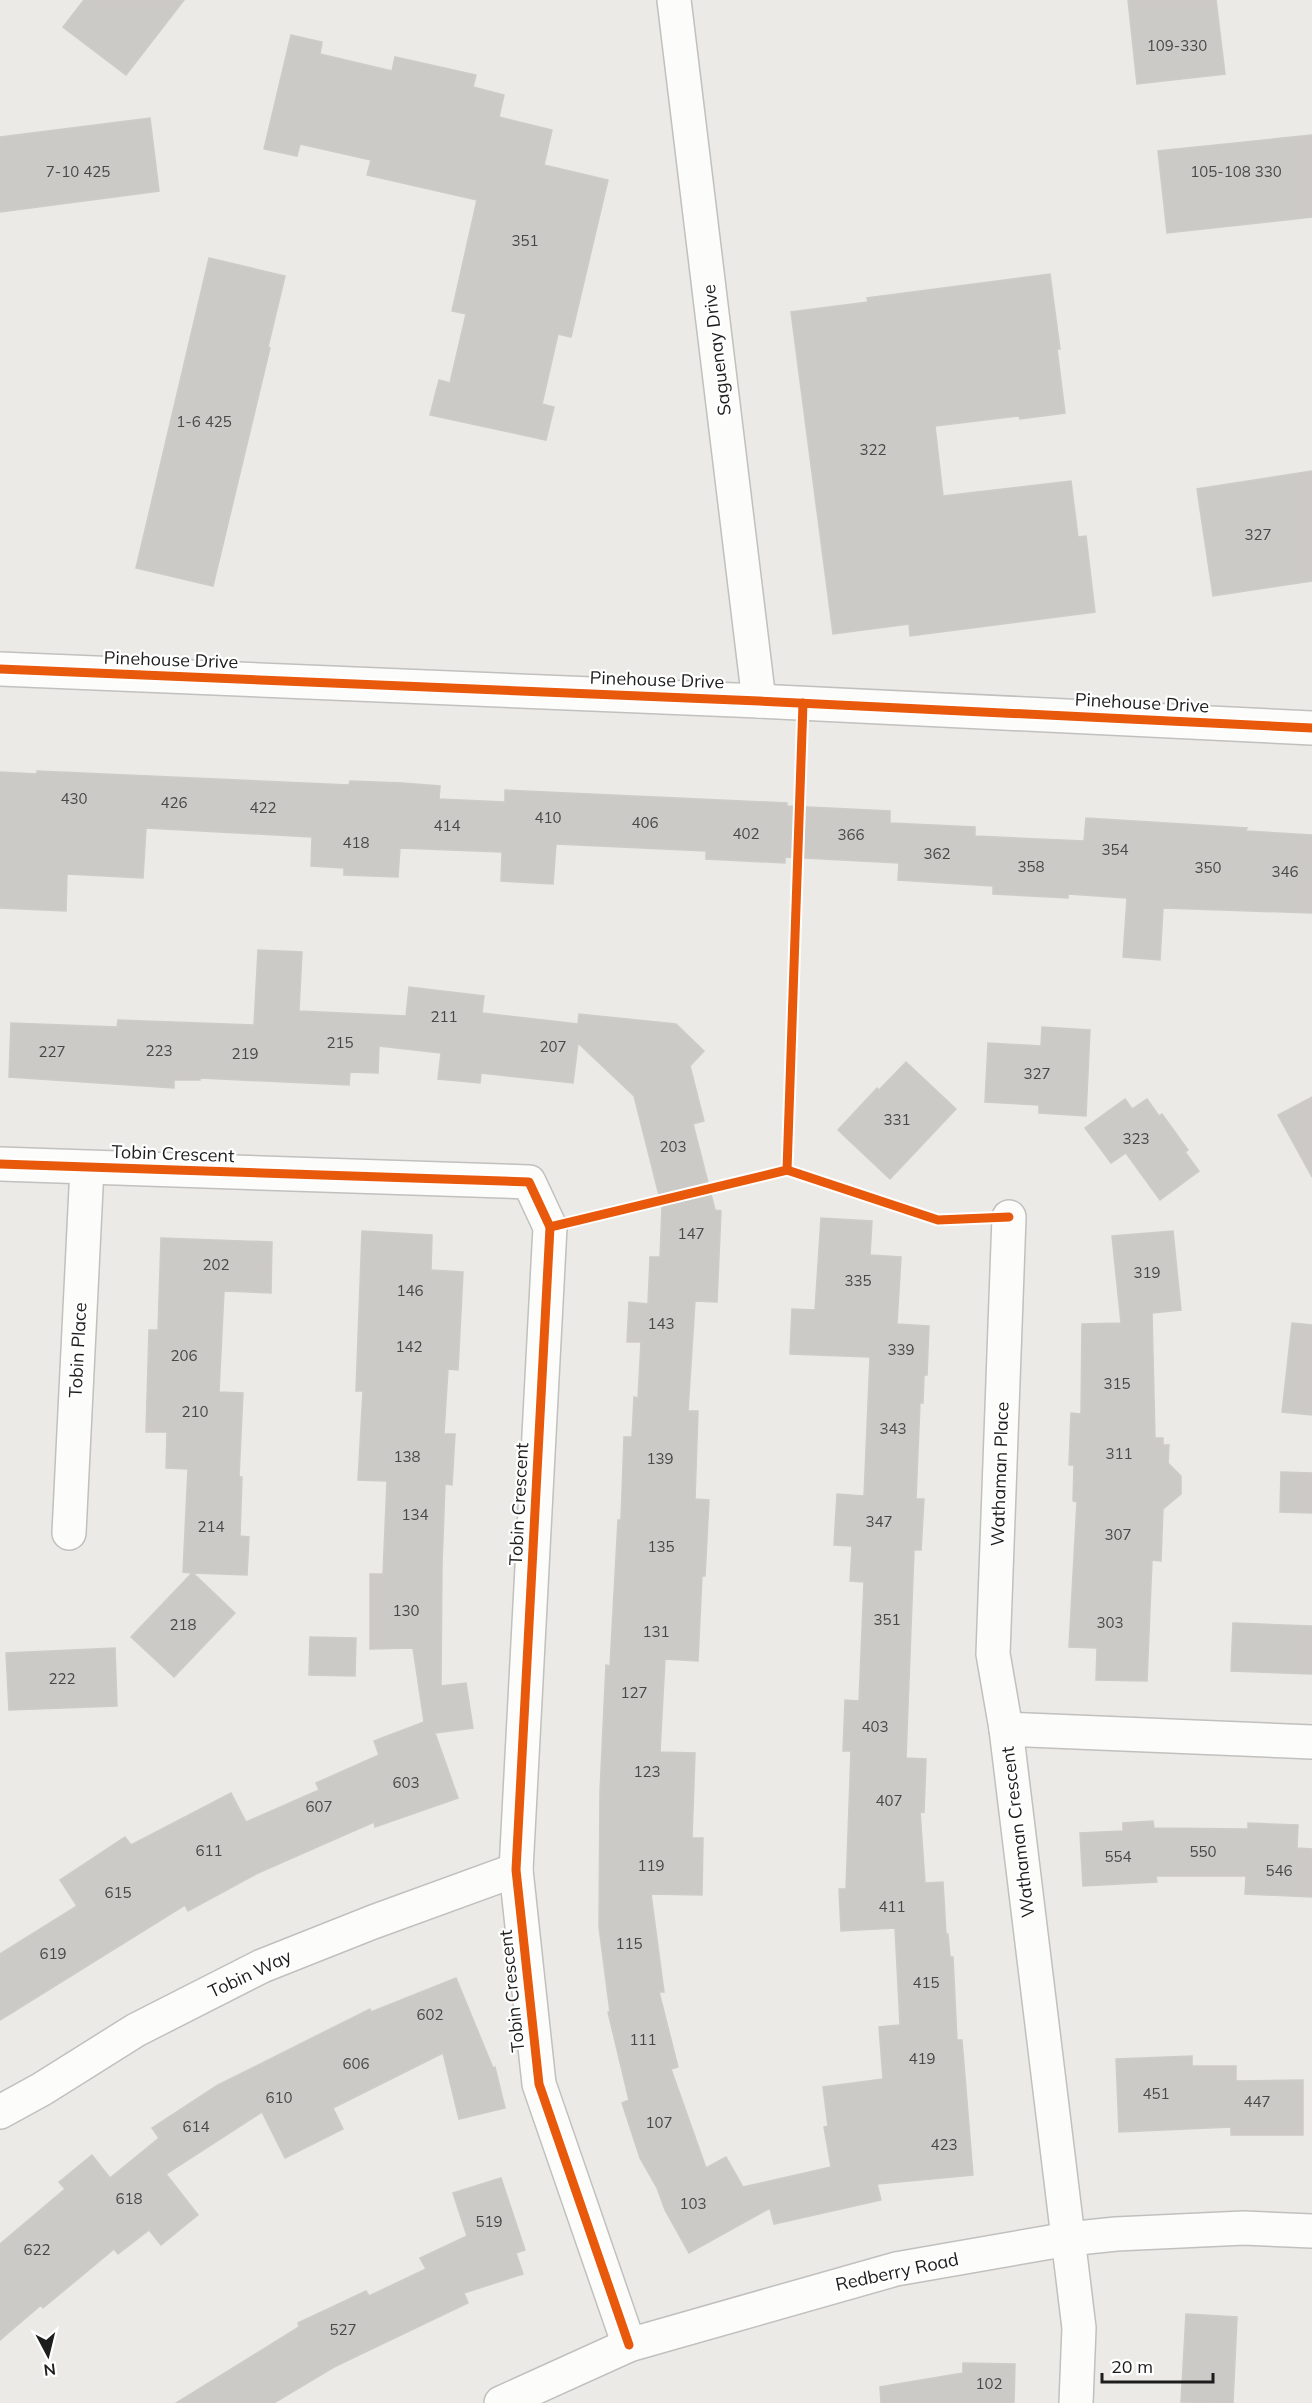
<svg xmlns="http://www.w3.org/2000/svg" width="1312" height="2403" viewBox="0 0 1312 2403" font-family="Mulish,sans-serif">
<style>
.building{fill:#cccac7;stroke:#ceccc8;stroke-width:1.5}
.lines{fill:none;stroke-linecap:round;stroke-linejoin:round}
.minor-casing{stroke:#c1c0be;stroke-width:36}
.tertiary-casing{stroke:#c1c0be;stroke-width:36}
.minor{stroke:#fcfcfb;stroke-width:33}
.tertiary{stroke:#fcfcfb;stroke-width:33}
.cycleway-casing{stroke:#fff;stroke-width:13}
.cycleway{stroke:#e8590c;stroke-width:9}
.labels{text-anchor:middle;stroke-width:4.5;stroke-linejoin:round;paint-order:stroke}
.number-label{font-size:15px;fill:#494848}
.street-label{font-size:18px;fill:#1d1d1d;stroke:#fff}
</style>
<rect width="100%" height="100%" fill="#ebeae6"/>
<g class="building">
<path d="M84,0H184L126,75L63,27Z"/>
<path d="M1128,0H1216L1225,74L1137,84Z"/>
<path d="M291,35L322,42L320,54L392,71L395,57L476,75L473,87L504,95L499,117L552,130L544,165L608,180L571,337L558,334L542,404L554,407L546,440L430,415L439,380L450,383L466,314L452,311L477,200L367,175L371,160L300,144L297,156L264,149Z"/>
<path d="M150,118L159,191L0,212V137Z"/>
<path d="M1312,135V217L1167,233L1158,151Z"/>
<path d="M209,258L285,276L268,347L270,348L213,586L136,568Z"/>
<path d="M1050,274L1060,349H1057L1065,413L1020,419L1019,416L935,426L943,496L1071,481L1078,537L1086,536L1095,612L910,636L909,624L833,634L791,312L868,302L867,298Z"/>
<path d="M1312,471V581L1213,596L1197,489Z"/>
<path d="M37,771L349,785L350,781L402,783L440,786L439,799L505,802V790L787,803V806L890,811V823L975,827V836L1084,841L1086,818L1247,828L1246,831L1312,835V913L1163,908L1160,960L1123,957L1127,898L1068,894V898L993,894V886L898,880L899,863L785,857V863L706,859V851L556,844L553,884L501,881L502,852L400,848L398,877L344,875V868L311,866L312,837L146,828L143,878L67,874L66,911L0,908V772L37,774Z"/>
<path d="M258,950L302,952L299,1011L406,1016L409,987L484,996L482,1013L578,1024L579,1014L676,1024L704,1051L690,1066L704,1121L693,1124L715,1210L721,1211L717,1302L695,1301L688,1411H698L695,1499L709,1500L705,1576H702L698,1661L665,1659L660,1752L695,1753L692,1838H703L702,1895L651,1894L664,1992H659L678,2067L671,2069L706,2168L726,2157L743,2187L831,2167L824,2127L828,2126L823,2087L883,2079L879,2027L900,2025L895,1928L841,1931L839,1889H846L851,1751H843L845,1700L859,1701L864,1582L850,1581L852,1546L834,1545L837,1494L864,1496L870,1357L790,1354L792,1309L815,1310L821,1218L872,1221L870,1255L901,1257L897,1324L929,1326L927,1375H924L923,1403H920L916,1499H924L921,1550H914L906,1758L926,1759L924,1812L920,1811L925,1883L943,1882L946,1934H948L950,1957H953L957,2040H962L973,2175L877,2184L881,2200L774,2224L770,2208L689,2253L665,2210L657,2188L640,2158L622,2103L629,2100L608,2012H610L599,1927L600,1791L606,1665L610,1666L618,1520H621L624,1437H632L634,1397L638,1398L641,1342H627L629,1302L648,1304L650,1257H660L662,1207L634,1096L578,1043L573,1083L481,1073L480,1083L438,1079L441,1053L379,1046L378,1073L350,1072L349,1085L200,1078V1080H174V1088L9,1077L11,1023L117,1027L118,1020L254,1025Z"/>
<path d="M1042,1027L1090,1030L1086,1116L1039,1113V1105L985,1102L988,1043L1041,1046Z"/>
<path d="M906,1062L956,1109L890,1179L838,1130L877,1088L879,1090Z"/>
<path d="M1312,1097V1177L1278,1115Z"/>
<path d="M1125,1099L1132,1109L1147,1099L1159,1116L1162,1114L1188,1150L1185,1152L1199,1171L1160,1200L1126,1153L1111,1163L1085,1128Z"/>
<path d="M362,1231L432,1235L431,1270L463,1272L458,1370L448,1369L444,1434H455L452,1485L445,1484L442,1564L441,1686L466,1683L473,1728L435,1733L458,1798L375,1827L374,1822L258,1873L188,1911L185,1905L0,2020V1954L77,1906L60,1880L125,1837L131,1845L231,1793L246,1822L319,1790L316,1783L379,1755L374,1741L424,1722L413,1648L370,1649V1574H383L387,1481L358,1480L363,1391H356Z"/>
<path d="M1173,1231L1181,1310L1152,1313L1155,1438H1163V1445H1169L1168,1463L1181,1476V1494L1163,1509L1161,1561L1152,1560L1147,1681L1096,1680L1097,1648L1069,1647L1077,1502L1073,1501L1074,1465H1069L1071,1413L1081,1414L1082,1324L1121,1323L1112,1236Z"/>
<path d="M161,1238L272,1242L271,1293L224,1291L219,1392L243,1393L239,1477H242L240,1536L249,1537L247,1575L193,1573L235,1613L174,1677L131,1637L192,1573L183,1572L188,1469L166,1468L167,1432H146L149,1330H158Z"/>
<path d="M1292,1323L1312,1325V1415L1282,1412Z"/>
<path d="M1281,1472L1312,1473V1513L1280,1512Z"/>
<path d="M1233,1623L1312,1626V1674L1231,1671Z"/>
<path d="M310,1637L356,1638L355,1676L309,1675Z"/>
<path d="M115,1648L117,1706L9,1710L6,1653Z"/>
<path d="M1153,1821L1154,1828L1248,1829V1823L1298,1825L1297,1848L1312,1849V1897L1245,1894L1246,1876H1156L1157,1882L1083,1886L1080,1833L1123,1831V1823Z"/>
<path d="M456,1978L493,2068L495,2067L505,2108L459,2119L443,2053L333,2108L343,2129L285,2158L262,2112L166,2174L198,2215L161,2245L149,2230L118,2254L114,2249L43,2308L41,2305L0,2340V2244L65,2189L59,2182L92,2155L110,2178L159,2138L152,2128L218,2085L370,2009L371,2012Z"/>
<path d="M1192,2056V2066H1236V2081L1303,2080V2135H1231V2127L1119,2132L1116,2059Z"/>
<path d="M501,2178L525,2250L516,2253L523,2274L464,2293L468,2303L334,2367L274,2403H176L299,2327L298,2323L366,2291L369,2296L426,2269L420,2258L467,2236L453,2193Z"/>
<path d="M1186,2314L1237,2317L1233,2403L1181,2402Z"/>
<path d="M963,2363L1015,2364L1014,2403H881L880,2387L963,2373Z"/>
</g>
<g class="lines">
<g class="minor-casing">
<g id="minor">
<path d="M0,1164L529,1182L550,1227L516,1870L539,2084L629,2345"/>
<path d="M1009,1217L993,1654L1006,1729L1079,2328L1076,2403"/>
<path d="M69,1533L87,1168"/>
<path d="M1006,1729L1312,1742"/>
<path d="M0,2112L42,2089L136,2030L262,1966L373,1922L516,1870"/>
</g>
</g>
<g class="tertiary-casing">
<g id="tertiary">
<path d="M674,0L759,701"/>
<path d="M0,669L759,701L1312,728"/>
<path d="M501,2403L629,2345L896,2269L1068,2239L1116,2234L1244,2228L1312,2231"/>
</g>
</g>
<use href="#minor" class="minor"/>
<use href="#tertiary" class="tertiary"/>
<g class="cycleway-casing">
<g id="cycleway">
<path d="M0,669L759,701L1312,728"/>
<path d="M0,1164L529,1182L550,1227L516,1870L539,2084L629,2345"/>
<path d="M787,1170L938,1220L1009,1217"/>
<path d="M550,1227L787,1170L803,703"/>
</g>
</g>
<use href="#cycleway" class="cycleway"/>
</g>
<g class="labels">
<g class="number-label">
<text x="1177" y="51">109-330</text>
<text x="78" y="177">7-10 425</text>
<text x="1236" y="177">105-108 330</text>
<text x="525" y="246">351</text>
<text x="204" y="427">1-6 425</text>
<text x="873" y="455">322</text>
<text x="1258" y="540">327</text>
<text x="74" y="804">430</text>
<text x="174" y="808">426</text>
<text x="263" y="813">422</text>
<text x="548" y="823">410</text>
<text x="645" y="828">406</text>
<text x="447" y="831">414</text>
<text x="746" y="839">402</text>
<text x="851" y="840">366</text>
<text x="356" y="848">418</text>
<text x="1115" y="855">354</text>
<text x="937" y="859">362</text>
<text x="1031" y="872">358</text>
<text x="1208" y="873">350</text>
<text x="1285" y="877">346</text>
<text x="444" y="1022">211</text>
<text x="340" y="1048">215</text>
<text x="553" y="1052">207</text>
<text x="159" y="1056">223</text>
<text x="52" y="1057">227</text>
<text x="245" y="1059">219</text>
<text x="1037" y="1079">327</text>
<text x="897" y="1125">331</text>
<text x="1136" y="1144">323</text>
<text x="673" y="1152">203</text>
<text x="691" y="1239">147</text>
<text x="216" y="1270">202</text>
<text x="1147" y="1278">319</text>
<text x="858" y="1286">335</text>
<text x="410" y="1296">146</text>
<text x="661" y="1329">143</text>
<text x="409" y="1352">142</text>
<text x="901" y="1355">339</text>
<text x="184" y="1361">206</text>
<text x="1117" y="1389">315</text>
<text x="195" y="1417">210</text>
<text x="893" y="1434">343</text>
<text x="1119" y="1459">311</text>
<text x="407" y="1462">138</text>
<text x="660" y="1464">139</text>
<text x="415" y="1520">134</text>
<text x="879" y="1527">347</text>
<text x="211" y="1532">214</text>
<text x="1118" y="1540">307</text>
<text x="661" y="1552">135</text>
<text x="406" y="1616">130</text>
<text x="887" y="1625">351</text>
<text x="1110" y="1628">303</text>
<text x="183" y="1630">218</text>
<text x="656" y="1637">131</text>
<text x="62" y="1684">222</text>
<text x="634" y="1698">127</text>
<text x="875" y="1732">403</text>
<text x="647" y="1777">123</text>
<text x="406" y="1788">603</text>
<text x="889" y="1806">407</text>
<text x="319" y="1812">607</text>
<text x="209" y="1856">611</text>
<text x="1203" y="1857">550</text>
<text x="1118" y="1862">554</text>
<text x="651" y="1871">119</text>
<text x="1279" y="1876">546</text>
<text x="118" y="1898">615</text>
<text x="892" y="1912">411</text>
<text x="629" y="1949">115</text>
<text x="53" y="1959">619</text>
<text x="926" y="1988">415</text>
<text x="430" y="2020">602</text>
<text x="643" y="2045">111</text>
<text x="922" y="2064">419</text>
<text x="356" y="2069">606</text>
<text x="1156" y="2099">451</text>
<text x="279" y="2103">610</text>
<text x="1257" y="2107">447</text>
<text x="659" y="2128">107</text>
<text x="196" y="2132">614</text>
<text x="944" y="2150">423</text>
<text x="129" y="2204">618</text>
<text x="693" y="2209">103</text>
<text x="489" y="2227">519</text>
<text x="37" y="2255">622</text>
<text x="343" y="2335">527</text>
<text x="989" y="2389">102</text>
</g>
<g class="street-label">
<text transform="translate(717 350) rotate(-97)" y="6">Saguenay Drive</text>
<text transform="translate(171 660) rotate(2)" y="6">Pinehouse Drive</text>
<text transform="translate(657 680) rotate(2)" y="6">Pinehouse Drive</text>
<text transform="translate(1142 703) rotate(3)" y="6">Pinehouse Drive</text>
<text transform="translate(173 1154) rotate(2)" y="6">Tobin Crescent</text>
<text transform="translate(78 1350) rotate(-87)" y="6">Tobin Place</text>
<text transform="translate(1000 1474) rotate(-88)" y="6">Wathaman Place</text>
<text transform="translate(519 1504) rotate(-87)" y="6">Tobin Crescent</text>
<text transform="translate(1018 1832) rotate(-97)" y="6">Wathaman Crescent</text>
<text transform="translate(250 1974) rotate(-25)" y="6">Tobin Way</text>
<text transform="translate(512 1991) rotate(-96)" y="6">Tobin Crescent</text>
<text transform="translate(897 2272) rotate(-12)" y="6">Redberry Road</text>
</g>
</g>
<g transform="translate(48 2355) rotate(173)" stroke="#ffffff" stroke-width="4.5" paint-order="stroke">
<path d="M0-4.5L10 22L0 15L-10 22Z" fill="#1d1d1d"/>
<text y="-9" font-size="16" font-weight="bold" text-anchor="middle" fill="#1d1d1d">N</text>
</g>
<path d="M1102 2373v9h111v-9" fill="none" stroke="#1d1d1d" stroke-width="3"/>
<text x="1111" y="2373" font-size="18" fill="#1d1d1d" stroke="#ffffff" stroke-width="4.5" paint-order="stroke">20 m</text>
</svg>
